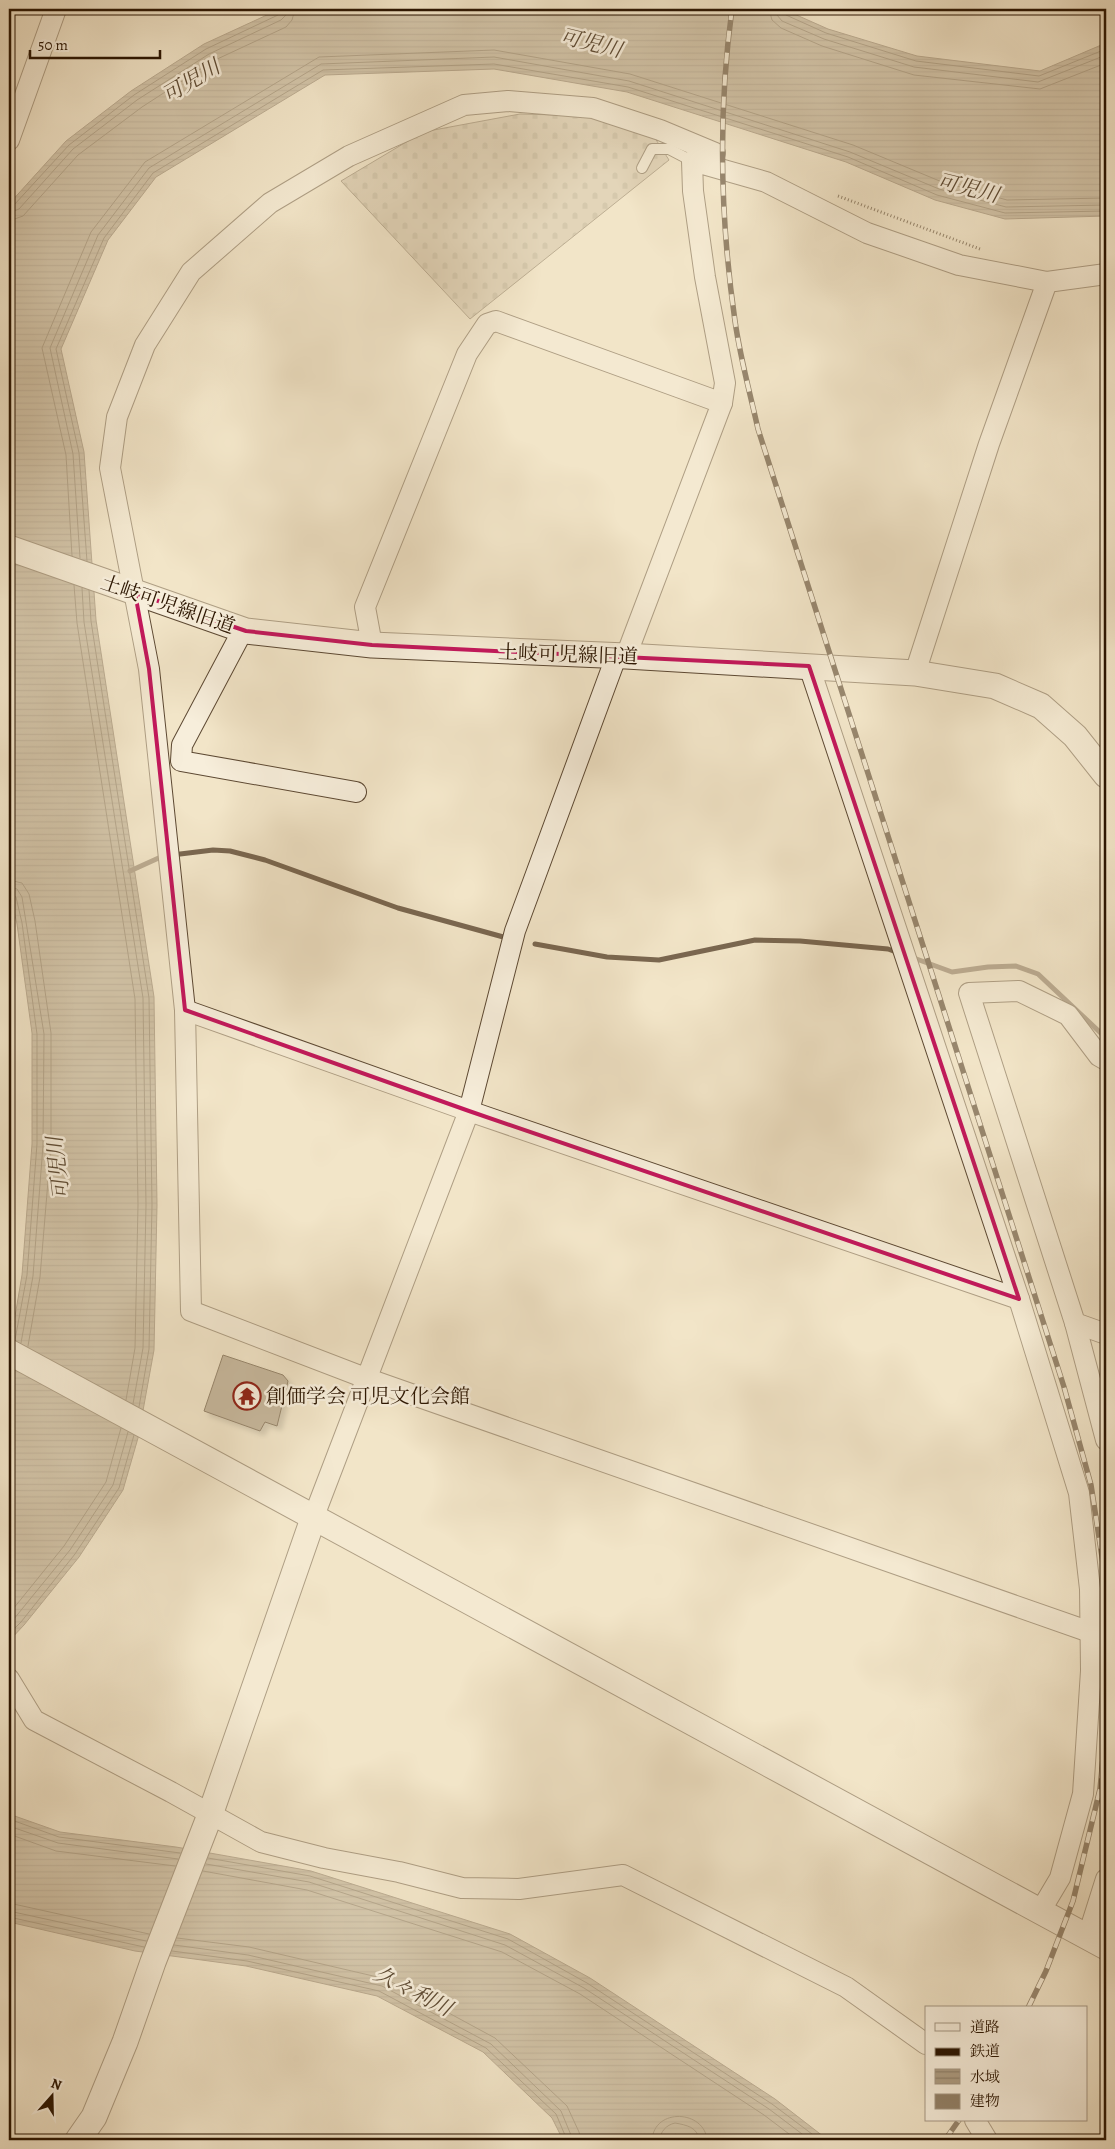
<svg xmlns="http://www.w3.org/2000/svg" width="1115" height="2149" viewBox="0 0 1115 2149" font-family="Alegreya,'Noto Serif JP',serif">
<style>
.cemetery{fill:url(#cemetery-stones);stroke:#7e6c54}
.water{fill:url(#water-rules);stroke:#7a6750}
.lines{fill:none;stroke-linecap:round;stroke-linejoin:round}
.shore{stroke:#6c5a42;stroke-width:1}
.stream{stroke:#7a6750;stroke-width:5}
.building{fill:#928168;stroke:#2b1501;filter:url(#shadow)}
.service-casing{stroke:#5d4933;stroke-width:12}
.minor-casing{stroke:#5d4933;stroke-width:22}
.tertiary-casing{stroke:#5d4933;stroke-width:27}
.path{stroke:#2b1501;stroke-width:3;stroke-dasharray:1 2.5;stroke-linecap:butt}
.service{stroke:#f7eedb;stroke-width:10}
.minor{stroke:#f7eedb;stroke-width:20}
.tertiary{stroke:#f7eedb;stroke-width:25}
.rail-casing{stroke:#2b1501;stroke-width:5.5}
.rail{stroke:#f7eedb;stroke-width:4;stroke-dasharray:11;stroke-linecap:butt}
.marked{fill:none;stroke:#c2185b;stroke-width:4;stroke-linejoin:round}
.labels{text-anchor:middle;stroke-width:5;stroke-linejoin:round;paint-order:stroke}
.street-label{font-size:20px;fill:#2b1501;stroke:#f7eedb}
.poi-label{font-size:20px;fill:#2b1501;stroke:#f7eedb;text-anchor:start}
.water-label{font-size:21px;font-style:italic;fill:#5f4c35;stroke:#f7eedb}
</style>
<defs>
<pattern id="cemetery-stones" width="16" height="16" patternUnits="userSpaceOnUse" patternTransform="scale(1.25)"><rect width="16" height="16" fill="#d0c2a6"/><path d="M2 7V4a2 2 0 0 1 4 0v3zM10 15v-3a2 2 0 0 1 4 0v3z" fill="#b3a68d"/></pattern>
<pattern id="water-rules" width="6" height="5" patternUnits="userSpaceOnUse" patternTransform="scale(1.25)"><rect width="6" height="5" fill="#ae9e84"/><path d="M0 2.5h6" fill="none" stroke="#8e806a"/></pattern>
<filter id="shadow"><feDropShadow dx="4.5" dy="4.5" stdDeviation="2.5" flood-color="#0004"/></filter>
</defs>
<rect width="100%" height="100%" fill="#f2e5c8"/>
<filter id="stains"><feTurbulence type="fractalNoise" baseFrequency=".004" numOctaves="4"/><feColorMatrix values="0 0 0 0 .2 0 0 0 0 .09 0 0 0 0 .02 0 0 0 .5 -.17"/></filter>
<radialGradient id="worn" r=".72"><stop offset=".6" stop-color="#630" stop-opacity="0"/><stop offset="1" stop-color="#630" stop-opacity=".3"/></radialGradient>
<path class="cemetery" d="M520,114L594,116L653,135L669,160L470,319L341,181L423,132Z"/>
<g class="water">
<path d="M280,9H783L828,29L917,56L1040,71L1106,43V216L1005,219L935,200L846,162L627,92L494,69L325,75L156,177L108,240L61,349L84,452L96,620L154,997L157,1205L154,1350L138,1438L123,1490L79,1557L24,1625L9,1641V1352L22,1275L32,1144V1033L17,924L9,888V204L66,141L131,91L204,44Z"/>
<path d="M9,1814L60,1832L176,1847L311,1871L510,1934L590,1978L775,2099L828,2140H695L675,2134L669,2140H563L552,2118L483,2052L377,1996L246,1966L135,1951L9,1922Z"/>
</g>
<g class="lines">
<g class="shore">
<path d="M769,9L772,20L781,28L822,46L914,75L1040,89L1106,63"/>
<path d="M776,9L777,15L782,21L824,39L914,67L1038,82L1106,55"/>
<path d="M783,9L786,15L826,33L916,61L1039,76L1106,49"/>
<path d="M9,207L14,205L69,145L134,95L206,49L278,15L281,9"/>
<path d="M9,213L19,209L73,149L137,100L209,54L281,20L286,15L287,9"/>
<path d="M9,221L23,216L78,155L142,107L213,61L286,27L292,20L295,9"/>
<path d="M72,556L66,455L42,348L91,232L145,162L319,57L494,50L630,74L853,145L942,182L1007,200L1106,198"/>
<path d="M80,558L73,454L50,348L98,235L149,168L321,64L494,57L629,81L850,152L939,189L1006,207L1106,205"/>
<path d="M87,561L79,453L56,349L104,238L153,173L323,70L494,64L628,87L848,157L937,195L1005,213L1106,211"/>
<path d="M74,585L77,623L135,999L138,1205L135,1348L126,1400"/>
<path d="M82,588L84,622L143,998L146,1205L143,1348L133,1404"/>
<path d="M89,590L91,621L149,998L152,1205L149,1349L139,1407"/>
<path d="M9,880L22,883L29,894L35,921L51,1033V1145L40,1277L28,1346"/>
<path d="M9,887L17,889L22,897L44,1034L43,1145L33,1276L21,1343"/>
<path d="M9,893L16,897L22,923L37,1034V1144L27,1275L15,1340"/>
<path d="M9,1614L64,1546L106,1482L121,1428"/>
<path d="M9,1625L70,1550L113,1485L128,1432"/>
<path d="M9,1634L21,1622L75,1554L119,1488L134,1435"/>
<path d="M9,1819L59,1837L180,1853"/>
<path d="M9,1826L58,1843L178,1859"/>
<path d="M9,1834L56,1851L175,1866"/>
<path d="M208,1858L310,1876L508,1939L587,1983L772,2104L820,2140"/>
<path d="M206,1864L309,1882L505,1945L584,1988L769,2109L810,2140"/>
<path d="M203,1871L307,1890L502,1952L580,1994L764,2115L797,2140"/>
<path d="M9,1903L149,1934"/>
<path d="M9,1911L146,1941"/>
<path d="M9,1917L144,1947"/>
<path d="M177,1938L249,1947L386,1979L495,2038L567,2106L579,2132L581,2140"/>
<path d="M174,1945L248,1955L382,1986L491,2044L561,2111L573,2140"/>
<path d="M172,1951L247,1961L379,1991L486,2048L556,2114L567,2140"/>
<path d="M652,2140C654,2107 705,2110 707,2140"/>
<path d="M660,2140C660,2132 666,2125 675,2123C686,2125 698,2127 699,2140"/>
</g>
<g class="stream">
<path d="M172,855L213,850L230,851L265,860L398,908L507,938"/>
<path d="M130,871L163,856"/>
<path d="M535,944L607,957L659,960L755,940L800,941L888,949L899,953"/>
<path d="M911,957L952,972L988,967L1016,966L1038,974L1106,1038"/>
</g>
</g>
<path class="building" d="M223,1355L283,1375L288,1381L277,1426L265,1422L260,1431L204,1411Z"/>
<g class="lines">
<g class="service-casing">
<path id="service" d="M642,168L652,149H669L692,161"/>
</g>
<g class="minor-casing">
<g id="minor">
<path d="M9,140L56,9"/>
<path d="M715,153L660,130L593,108L508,101L464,105L349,156L270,203L191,272L145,345L117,417L110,468L149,669L185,1010L191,1311L368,1379L1090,1632"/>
<path d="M722,403L725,383L705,277L693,191L692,161L766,182L867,233L959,265L1047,282"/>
<path d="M243,630L182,745L181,761L356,792"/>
<path d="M372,645L365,607L467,354L487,324L496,321L722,403L626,656"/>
<path d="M809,666L1019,1299L1079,1493L1090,1589L1091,1671L1083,1794L1060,1878L1041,1910"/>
<path d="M915,673L989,444L1047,282L1106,274"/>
<path d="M185,1010L469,1111L1019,1299"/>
<path d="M1106,1060L1099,1056L1068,1015L1019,991L969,993L1075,1323L1106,1334"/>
<path d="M1075,1323L1106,1440"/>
<path d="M314,1516L469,1111L515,931L616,657"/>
<path d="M9,1679L34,1720L171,1792L261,1842L324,1858L399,1872L462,1888L519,1889L623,1875L846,1987L926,2044"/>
<path d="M1088,1936L1106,1879"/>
<path d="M975,2120L987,2140"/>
</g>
</g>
<g class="tertiary-casing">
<g id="tertiary">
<path d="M9,548L246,631L372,645L626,656L915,673L995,686L1041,706L1075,736L1106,775"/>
<path d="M9,1352L1106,1947"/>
<path d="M78,2140L94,2117L125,2042L153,1962L210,1815L314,1516"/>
</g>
</g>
<path class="path" d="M838,196L980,249"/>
<use href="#service" class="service"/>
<use href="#minor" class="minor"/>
<use href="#tertiary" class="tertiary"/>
<g class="rail-casing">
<g id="rail">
<path d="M732,9C718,112 720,217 735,321C740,357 750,393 758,429L1064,1387L1091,1485L1106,1583"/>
<path d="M1028,2008L1046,1971L1073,1901L1100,1789L1106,1727"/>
<path d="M945,2140L959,2120"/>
</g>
</g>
<use href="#rail" class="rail"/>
</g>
<path d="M0 0H1115V2149H0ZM135,593L246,631L372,645L809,666L1019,1299L469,1111L185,1010L149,669Z" fill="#f2e5c8" fill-opacity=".55" fill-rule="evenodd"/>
<path class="marked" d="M135,593L246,631L372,645L809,666L1019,1299L469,1111L185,1010L149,669Z"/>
<defs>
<g id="temple-ring" transform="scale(1.4375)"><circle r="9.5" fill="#f7eedb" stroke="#8f2418" stroke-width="1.5"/><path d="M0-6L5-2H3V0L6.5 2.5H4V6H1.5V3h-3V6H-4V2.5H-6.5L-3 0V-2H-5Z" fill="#8f2418"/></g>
</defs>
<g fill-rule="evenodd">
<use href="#temple-ring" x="247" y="1396"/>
</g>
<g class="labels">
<g class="street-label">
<text transform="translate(168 604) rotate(19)" y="7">土岐可児線旧道</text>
<text transform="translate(568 654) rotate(2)" y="7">土岐可児線旧道</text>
</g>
<g class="poi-label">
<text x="266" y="1403">創価学会 可児文化会館</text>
</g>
<g class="water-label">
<text transform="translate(591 43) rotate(14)" y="7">可児川</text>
<text transform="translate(191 81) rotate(-31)" y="7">可児川</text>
<text transform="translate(968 188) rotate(14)" y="7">可児川</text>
<text transform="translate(58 1168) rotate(-97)" y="7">可児川</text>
<text transform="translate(413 1991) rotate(27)" y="7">久々利川</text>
</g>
</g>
<rect width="1115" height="2149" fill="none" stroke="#f2e5c8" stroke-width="30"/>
<rect x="10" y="10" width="1095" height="2129" fill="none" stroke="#2b1501" stroke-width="2.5"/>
<rect x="15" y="15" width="1085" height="2119" fill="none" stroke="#2b1501"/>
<rect x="925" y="2006" width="162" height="115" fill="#f7eedb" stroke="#a59784"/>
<rect x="935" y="2023" width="25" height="8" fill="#f7eedb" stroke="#a59784"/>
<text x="970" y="2032" font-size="15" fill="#2b1501">道路</text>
<rect x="935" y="2048" width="25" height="8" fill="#2b1501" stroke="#a59784"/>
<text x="970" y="2056" font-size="15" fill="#2b1501">鉄道</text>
<rect x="935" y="2069" width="25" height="15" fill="url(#water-rules)" stroke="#a59784"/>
<text x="970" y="2082" font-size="15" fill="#2b1501">水域</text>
<rect x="935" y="2094" width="25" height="15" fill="#928168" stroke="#a59784"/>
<text x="970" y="2106" font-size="15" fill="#2b1501">建物</text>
<g transform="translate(52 2096) rotate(20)" stroke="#f7eedb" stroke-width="4" paint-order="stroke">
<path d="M0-4L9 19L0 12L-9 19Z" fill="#2b1501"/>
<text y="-8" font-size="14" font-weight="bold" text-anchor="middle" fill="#2b1501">N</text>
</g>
<path d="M30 50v8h130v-8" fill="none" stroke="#2b1501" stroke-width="2.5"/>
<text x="38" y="50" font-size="15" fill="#2b1501" stroke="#f7eedb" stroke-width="4" paint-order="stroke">50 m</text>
<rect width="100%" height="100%" filter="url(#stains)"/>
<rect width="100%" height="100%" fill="url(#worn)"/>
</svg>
